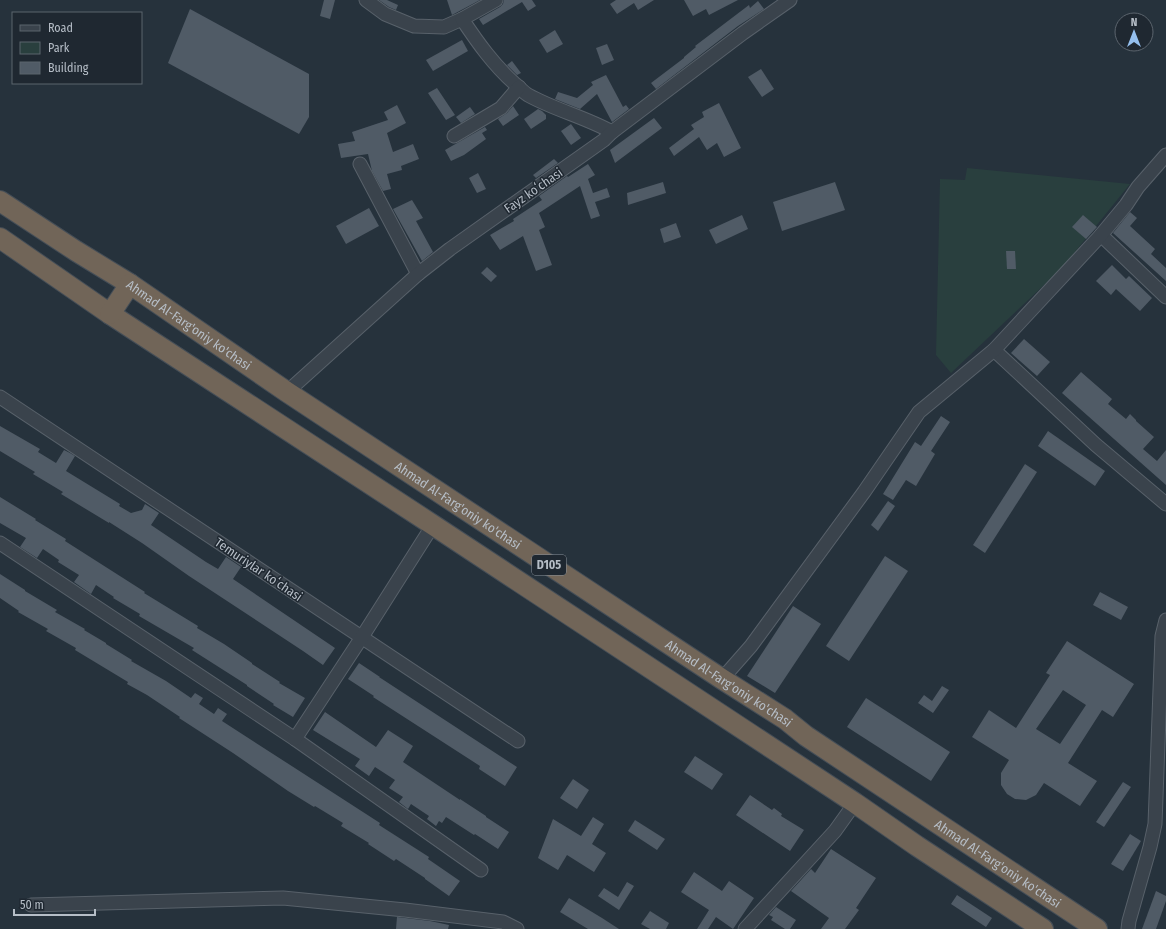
<svg xmlns="http://www.w3.org/2000/svg" width="1166" height="929" viewBox="0 0 1166 929" font-family="'Fira Sans Condensed',sans-serif">
<style>
.green{fill:#293f3e}
.building{fill:#505b66;fill-rule:evenodd}
.lines{fill:none;stroke-linecap:round;stroke-linejoin:round}
.minor-casing{stroke:#58616a;stroke-width:15}
.highway-casing{stroke:#454e57;stroke-width:22}
.minor{stroke:#3a434c;stroke-width:13}
.highway{stroke:#716558;stroke-width:20}
.labels{text-anchor:middle;stroke-width:3;stroke-linejoin:round;paint-order:stroke}
.shield{fill:#1f2831;stroke:#89919a;stroke-width:1}
.shield-label{font-size:12px;font-weight:bold;fill:#b6bec7}
.street-label{font-size:13px;fill:#b6bec7;stroke:#1f2831}
</style>
<rect width="100%" height="100%" fill="#26323c"/>
<path class="green" d="M967,168L1130,184L1062,268L951,373L936,355L940,179L965,180Z"/>
<g class="building">
<path d="M324,0H335L330,19L320,16Z"/>
<path d="M379,0H387L398,5L396,10L389,7Z"/>
<path d="M447,0H480L452,15Z"/>
<path d="M504,0H532L536,6L528,11L522,2L483,25L479,19L500,7L503,4Z"/>
<path d="M616,0H654L638,10L634,3L617,14L610,4Z"/>
<path d="M684,0H738L709,15L706,9L693,16Z"/>
<path d="M758,1L764,9L738,26L656,89L651,83L684,58V57L696,47L695,46L749,5L750,8Z"/>
<path d="M190,9L309,74V117L299,134L168,63Z"/>
<path d="M555,30L563,44L547,53L539,40Z"/>
<path d="M462,40L468,51L433,71L426,60Z"/>
<path d="M607,44L614,60L602,65L596,48Z"/>
<path d="M512,61L521,73L517,75L507,65Z"/>
<path d="M761,69L774,89L762,97L748,77Z"/>
<path d="M606,75L623,107L626,105L629,109L612,122L597,94L580,109L555,99L558,92L577,98L593,85L591,82Z"/>
<path d="M437,88L455,115L446,120L428,93Z"/>
<path d="M719,103L741,148L724,157L717,143L707,150L699,137L674,156L669,148L694,129L691,125L704,117L702,112Z"/>
<path d="M397,105L406,123L387,133L393,152L413,144L419,159L401,166L402,170L387,174L391,189L383,191L372,171L368,154L341,158L338,144L355,141L352,132L388,120L384,112Z"/>
<path d="M513,106L519,115L503,126L498,119L507,113Z"/>
<path d="M470,107L475,114L461,123L456,117Z"/>
<path d="M538,109L542,111L546,115V119L531,129L524,119Z"/>
<path d="M654,118L662,128L615,163L610,150Z"/>
<path d="M571,124L581,138L571,145L561,131Z"/>
<path d="M485,127L487,130L482,133L486,139L464,155L451,161L445,150Z"/>
<path d="M554,159L558,163L536,178L533,175Z"/>
<path d="M588,164L595,175L588,179L593,193L607,188L610,197L595,202L600,216L591,219L580,186L539,213L545,227L539,230L552,265L536,271L523,236L500,250L490,235L514,221L513,219L542,200L539,196L567,176L568,177Z"/>
<path d="M478,173L486,189L477,193L469,178Z"/>
<path d="M663,182L666,193L628,205L627,193Z"/>
<path d="M835,182L845,210L782,231L773,202Z"/>
<path d="M412,200L423,218L416,221L433,252L422,261L393,209Z"/>
<path d="M369,208L379,226L346,244L336,226Z"/>
<path d="M1130,212L1137,218L1130,226L1155,249L1151,254L1166,268V281L1113,233Z"/>
<path d="M742,215L748,229L716,244L709,230Z"/>
<path d="M1083,215L1097,227L1086,239L1072,227Z"/>
<path d="M676,223L681,237L664,243L660,229Z"/>
<path d="M1006,251H1015L1016,269H1007Z"/>
<path d="M1112,265L1126,279L1129,276L1152,298L1140,311L1116,289L1111,295L1096,281Z"/>
<path d="M487,267L497,276L491,282L481,273Z"/>
<path d="M1024,339L1050,362L1037,376L1011,353Z"/>
<path d="M1081,372L1112,399L1108,404L1126,419L1130,414L1136,420V421L1154,437L1143,449L1157,461L1166,450V485L1062,393Z"/>
<path d="M941,416L950,422L931,451L935,454L916,486L906,480L893,500L883,494L915,442L921,446Z"/>
<path d="M0,426L40,449L38,452L56,463L64,450L70,453L75,456L66,471L120,504L119,506L131,513L142,510L145,504L159,513L151,525L206,562L218,569L226,557L241,567L233,579L335,648L323,665L303,651L189,576L142,543L109,522V523L61,494L63,492L33,474L35,472L0,451Z"/>
<path d="M1048,431L1105,471L1095,486L1038,446Z"/>
<path d="M1025,464L1037,472L985,553L973,545Z"/>
<path d="M0,497L36,519L35,520L66,539L65,541L145,592L144,593L198,626L197,628L224,644L252,663V664L280,682L279,683L305,698L293,717L273,705L274,704L247,686V685L192,650L194,648L139,616L140,614L113,598L114,597L96,585L91,594L74,582L79,575L58,562L59,560L43,549L37,558L20,547L26,538L0,523Z"/>
<path d="M888,501L895,506L878,531L871,525Z"/>
<path d="M885,556L908,571L849,661L826,646Z"/>
<path d="M0,574L25,590V591L57,610L55,612L85,629L84,630L106,643V644L132,660L131,661L166,681L191,698L195,693L203,698L199,704L214,714L218,708L227,714L222,721L380,823L379,825L429,857L428,859L460,881L449,896L425,879V878L396,859L394,861L368,844L369,843L341,826L343,823L315,806L314,807L288,791L233,753L179,718L180,717L147,695L127,684L128,682L75,650L76,648L46,631L48,629L18,612L19,611L0,598Z"/>
<path d="M1100,592L1128,607L1121,620L1093,605Z"/>
<path d="M793,606L821,624L775,693L747,676Z"/>
<path d="M1067,641L1134,684L1113,717L1102,710L1068,763L1097,781L1080,806L1044,783L1036,795L1026,800L1015,799L1007,794L1001,785V773L1009,760L972,737L989,710L1016,728L1050,675L1046,673ZM1063,690L1086,705L1060,744L1036,729Z"/>
<path d="M359,663L380,677H379L517,767L505,786L479,769L480,766L373,697L374,696L348,679Z"/>
<path d="M942,686L949,690L933,713L918,703L924,695L932,701Z"/>
<path d="M866,698L950,752L931,781L847,727Z"/>
<path d="M325,712L376,747L388,730L413,746L403,762L460,800V799L486,816V817L509,832L498,849L475,834L474,835L446,817L442,823L439,821L436,826L427,819L429,816L411,804L408,809L399,802L403,797L389,788L395,780L375,767L369,776L355,766L360,759L313,730Z"/>
<path d="M695,756L723,774L712,790L684,772Z"/>
<path d="M573,779L589,790L577,809L560,798Z"/>
<path d="M1123,782L1131,787L1104,827L1096,822Z"/>
<path d="M750,795L772,810L774,808L782,814L781,816L804,830L790,851L736,815Z"/>
<path d="M593,817L604,824L592,844L606,853L594,872L567,855L558,870L538,858L553,819L581,836Z"/>
<path d="M635,820L665,839L657,850L628,831Z"/>
<path d="M1130,834L1141,841L1123,871L1111,864Z"/>
<path d="M831,849L876,878L856,908L859,910L845,929H821L829,918L791,891L811,869L815,873Z"/>
<path d="M694,872L722,891L729,881L754,898L733,929L716,917L708,929H697L709,910L681,892Z"/>
<path d="M627,882L634,886L619,910L598,896L604,888L618,897Z"/>
<path d="M1156,891L1166,896V901L1156,929H1142Z"/>
<path d="M957,895L992,918L986,927L951,904Z"/>
<path d="M569,898L602,918L619,929H588L560,912Z"/>
<path d="M776,907L796,920L790,929H785L771,920L773,917L769,915Z"/>
<path d="M650,911L669,923L666,929H650L641,924Z"/>
<path d="M397,917L430,921L449,925L448,929H396Z"/>
</g>
<g class="lines">
<g class="minor-casing">
<g id="minor">
<path d="M366,0L385,14L414,26L444,27L462,19"/>
<path d="M496,0L462,19C478,43 493,64 514,83C519,87 523,92 528,95C555,110 585,117 612,132"/>
<path d="M454,136L501,108L519,87"/>
<path d="M360,164L418,274"/>
<path d="M1101,235L1166,297"/>
<path d="M994,350L1096,445L1166,504"/>
<path d="M287,392L418,274L450,249L604,140L612,132L743,33L790,0"/>
<path d="M0,397L518,741"/>
<path d="M0,543L295,739L481,870"/>
<path d="M722,679L751,646L864,492L919,412L994,350L1101,235L1126,205L1138,187L1166,155"/>
<path d="M295,739L362,637L433,525"/>
<path d="M31,905L283,898L405,910L503,922L517,929"/>
<path d="M745,929L835,831L855,803"/>
<path d="M1128,929L1129,921L1150,847L1155,824L1162,636L1166,620"/>
</g>
</g>
<g class="highway-casing">
<g id="highway">
<path id="s1" d="M0,201L76,251L130,284L287,392L722,679L785,719L806,736L1097,929"/>
<path d="M0,238L110,314L433,525L855,803L917,846L1043,929"/>
<path d="M110,314L130,284"/>
</g>
</g>
<use href="#minor" class="minor"/>
<use href="#highway" class="highway"/>
</g>
<g class="labels">
<rect class="shield" x="532" y="555" width="34" height="20" rx="3"/>
<g class="shield-label">
<text x="549" y="569">D105</text>
</g>
<g class="street-label">
<text transform="translate(533 190) rotate(-35)" y="5">Fayz koʻchasi</text>
<text dy="5" stroke="none"><textPath href="#s1" startOffset="226">Ahmad Al-Farg'oniy ko'chasi</textPath></text>
<text dy="5" stroke="none"><textPath href="#s1" startOffset="550">Ahmad Al-Farg'oniy ko'chasi</textPath></text>
<text transform="translate(259 569) rotate(34)" y="5">Temuriylar koʻchasi</text>
<text dy="5" stroke="none"><textPath href="#s1" startOffset="874">Ahmad Al-Farg'oniy ko'chasi</textPath></text>
<text dy="5" stroke="none"><textPath href="#s1" startOffset="1198">Ahmad Al-Farg'oniy ko'chasi</textPath></text>
</g>
</g>
<rect x="12" y="12" width="130" height="72" fill="#1f2831" stroke="#5b646d"/>
<rect x="20" y="25" width="20" height="6" fill="#3a434c" stroke="#5b646d"/>
<text x="48" y="32" font-size="12" fill="#b6bec7">Road</text>
<rect x="20" y="42" width="20" height="12" fill="#293f3e" stroke="#5b646d"/>
<text x="48" y="52" font-size="12" fill="#b6bec7">Park</text>
<rect x="20" y="62" width="20" height="12" fill="#505b66" stroke="#5b646d"/>
<text x="48" y="72" font-size="12" fill="#b6bec7">Building</text>
<g transform="translate(1134 32)"><circle r="19" fill="#1f2831" stroke="#5b646d"/>
<path d="M0-3L7 15L0 10L-7 15Z" fill="#94bfee"/>
<text y="-6" font-size="11" font-weight="bold" text-anchor="middle" fill="#b6bec7">N</text>
</g>
<path d="M14 909v6h81v-6" fill="none" stroke="#b6bec7" stroke-width="2"/>
<text x="20" y="909" font-size="12" fill="#b6bec7" stroke="#1f2831" stroke-width="3" paint-order="stroke">50 m</text>
</svg>
